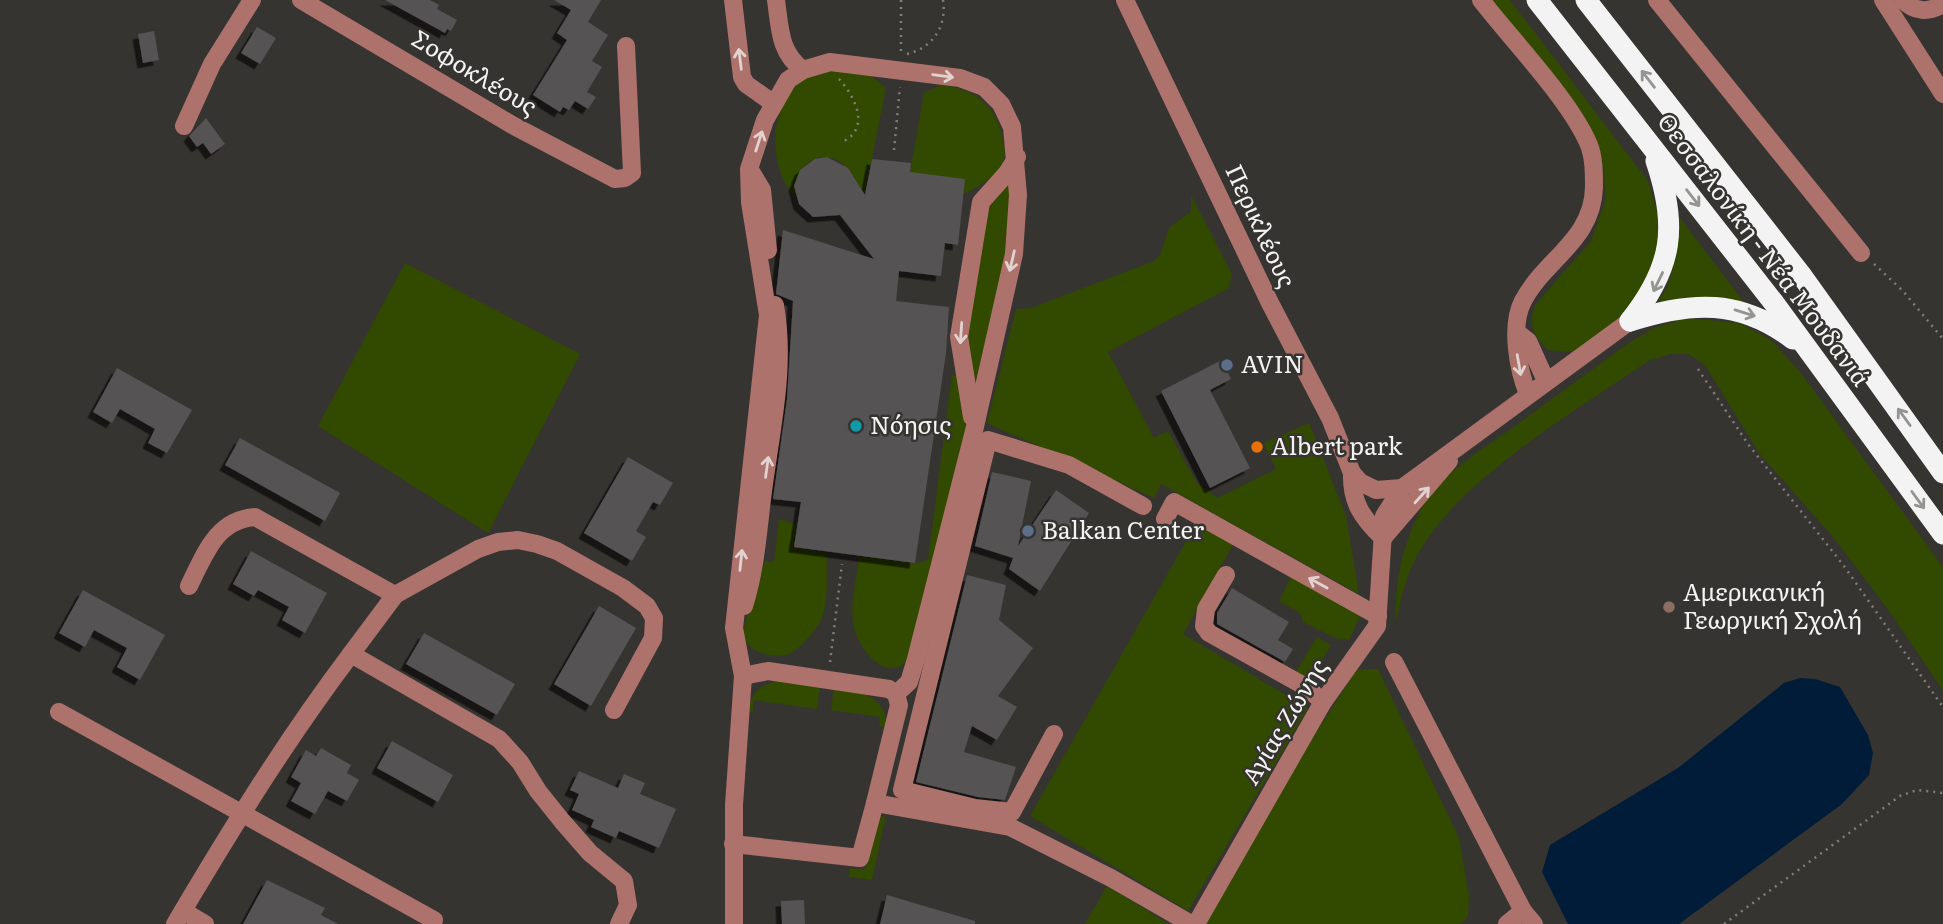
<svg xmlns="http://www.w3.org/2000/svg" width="1943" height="924" viewBox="0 0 1943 924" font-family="Literata,serif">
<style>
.green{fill:#324900}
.water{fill:#001c38}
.building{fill:#565254;filter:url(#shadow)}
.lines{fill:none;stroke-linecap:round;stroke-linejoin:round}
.path{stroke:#817f7d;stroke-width:2.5;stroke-dasharray:2 5;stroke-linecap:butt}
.minor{stroke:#ad726c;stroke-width:18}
.highway{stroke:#f3f3f3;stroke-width:21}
.oneway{stroke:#e2d3d0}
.oneway2{stroke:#949492}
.service-dot{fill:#5c6f8a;stroke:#363431;stroke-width:2.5}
.culture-dot{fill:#0f9aa8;stroke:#363431;stroke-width:2.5}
.food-dot{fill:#e8710a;stroke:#363431;stroke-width:2.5}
.education-dot{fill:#8d6e63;stroke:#363431;stroke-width:2.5}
.labels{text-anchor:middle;stroke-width:5;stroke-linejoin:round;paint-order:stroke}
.street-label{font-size:24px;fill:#f4f3f2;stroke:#363431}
.poi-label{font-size:24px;fill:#f4f3f2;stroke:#363431;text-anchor:start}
</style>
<defs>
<filter id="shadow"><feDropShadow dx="-5.5" dy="5.5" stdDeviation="0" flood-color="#0009"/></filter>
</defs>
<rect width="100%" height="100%" fill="#363431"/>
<g class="green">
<path d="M1488,0H1510L1648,181L1663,233L1639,303L1573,352L1548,350C1533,336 1528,325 1535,305L1591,241L1605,201L1604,169L1592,139Z"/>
<path d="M829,71L871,76L886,88L865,193L861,195C851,176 847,156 821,157C802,162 791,178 796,197C767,170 769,108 799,82C808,75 818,74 829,71Z"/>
<path d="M940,85C972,88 996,103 1002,137C1004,144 1006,151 1004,159C999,176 978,187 963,194L910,172L924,93Z"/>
<path d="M1010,181L1009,251L977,379L974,378L967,336L986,208Z"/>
<path d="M1191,195L1232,274L1229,288L1108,352L1154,438L1168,431L1197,483L1217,498L1276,469L1263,443L1309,423L1346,516L1359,594L1161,484L1154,498L987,423L1016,309L1031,308L1154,261L1160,255L1169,228L1191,211Z"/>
<path d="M1677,214L1746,305L1652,310C1676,281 1678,250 1677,214Z"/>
<path d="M405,263L580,354L488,533L318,426Z"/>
<path d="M1687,318L1739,323L1770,339L1800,372L1943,567V690L1884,604L1833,537L1759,453L1705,365L1689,354H1671L1648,361C1576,411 1442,488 1410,571C1403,587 1400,605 1396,622C1394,584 1402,548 1419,513C1438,475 1484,448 1518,424C1554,397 1591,371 1627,344L1654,328Z"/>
<path d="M952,375L964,376L966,438L908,660C884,685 856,645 853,623C850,602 857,577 859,556L915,563L928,560Z"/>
<path d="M779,519L797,525L794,547L827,553C826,572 829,600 822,618C819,627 798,651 789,654C773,659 747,653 744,635C742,622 762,580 764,561L774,562Z"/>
<path d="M1197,522L1235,541L1183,634L1308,708L1188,911L1030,816Z"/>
<path d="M1291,577L1360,616L1349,640L1335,638L1303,622L1300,613L1279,601Z"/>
<path d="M1317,637L1331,645L1308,683L1294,675Z"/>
<path d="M1357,669H1378L1459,838L1469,895L1468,917L1460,924H1202L1284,783Z"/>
<path d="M784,680L820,685L817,709L754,700L753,712L747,711C752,690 763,683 784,680Z"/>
<path d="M834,687C862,693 885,694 887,727L879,726L880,717L831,710Z"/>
<path d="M886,815L872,880L849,877L850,868L864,870L877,819Z"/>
<path d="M1107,886L1169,924H1085Z"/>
</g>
<path class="water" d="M1800,678L1815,679L1840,687L1868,735L1873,753L1869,775L1842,804L1679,924H1568L1542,872L1550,845L1678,768L1784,683Z"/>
<g class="building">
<path d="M385,0H430L439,5L437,9L457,20L451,31L447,29L445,33Z"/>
<path d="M554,0H601L588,22L608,35L592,61L602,67L587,92L596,97L588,109L575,101L569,110L563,107L560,112L533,95L567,40L557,33L571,10Z"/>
<path d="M257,27L276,38L260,64L241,53Z"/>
<path d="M154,31L159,60L143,63L138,34Z"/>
<path d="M206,118L225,144L211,154L203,143L197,147L189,136Z"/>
<path d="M827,157L848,168L865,195L872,159L911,163L910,172L965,179L958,245L945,243L941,276L899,271L896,301L949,307L946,353L915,563L794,547L801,502L773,499L787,399L793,301L776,294L783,230L874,259L840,215L813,217L799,204L794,186L800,170L815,159Z"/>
<path d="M1222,360L1231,379L1210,390L1250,468L1210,488L1161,391Z"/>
<path d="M117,368L192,410L167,453L148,443L155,429L120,409L112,423L93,412Z"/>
<path d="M240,438L340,493L325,521L225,465Z"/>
<path d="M628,457L673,483L660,505L653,502L636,531L646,537L632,561L584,533Z"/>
<path d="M992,472L1031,481L1018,546L1056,490L1089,513L1040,591L1009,569L1013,558L975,546Z"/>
<path d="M251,551L327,593L305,633L282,620L289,607L258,590L254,596L233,584Z"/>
<path d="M967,575L1006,585L999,620L1033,648L998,696L1017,707L997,740L972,726L964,752L1016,767L1005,800L978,797L916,782Z"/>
<path d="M1232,588L1289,622L1278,640L1293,649L1285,662L1217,624V613Z"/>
<path d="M83,590L165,635L140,680L117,667L127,648L94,630L85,647L59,633Z"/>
<path d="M599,606L636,628L591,706L554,684Z"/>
<path d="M424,633L515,684L497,715L406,664Z"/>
<path d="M392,741L453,775L438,802L377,768Z"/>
<path d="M321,748L351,765L347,773L359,780L347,801L328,791L315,814L291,801L301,783L291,777L306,750L316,756Z"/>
<path d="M579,771L618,788L624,774L645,783L640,794L676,809L659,848L619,831L616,838L591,827L594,820L572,810L579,794L570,790Z"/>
<path d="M267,880L325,908L321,915L338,924H243Z"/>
<path d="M887,895L975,921V924H880Z"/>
<path d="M804,900L805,924H782L781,901Z"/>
</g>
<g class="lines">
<g class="path">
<path d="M901,0V53"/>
<path d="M907,54C933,48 947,26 943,0"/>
<path d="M839,79C854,95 871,127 844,141"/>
<path d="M894,150L900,87"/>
<path d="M1874,264L1903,291L1943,339"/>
<path d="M1698,369L1748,444L1844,566L1943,707"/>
<path d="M830,662L842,564"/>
<path d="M1724,924L1900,796L1917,790L1943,793"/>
</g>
<g class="minor">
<path d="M301,0L514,126L615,179L625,178L632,173L626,46"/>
<path d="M733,0L742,77L746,84L773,103"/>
<path d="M776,0C780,28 779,52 803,70"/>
<path d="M1125,0L1270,303L1330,418L1352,473L1360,482L1376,490L1402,488"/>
<path d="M1481,0C1511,39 1571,101 1589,145C1594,158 1594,173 1594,187C1593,240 1545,259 1523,301C1510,325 1518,370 1528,394"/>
<path d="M1657,0L1861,253"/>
<path d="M1883,0L1943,94"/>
<path d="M1903,0C1914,12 1929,13 1943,4"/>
<path d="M184,126L212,64L252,0"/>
<path d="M750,170L762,190L768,250"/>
<path d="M1519,334L1528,341L1546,381"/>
<path d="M972,417L959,337L981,202L1007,173L1017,157"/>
<path d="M1352,473C1351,502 1362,518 1383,538"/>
<path d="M1165,519L1174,502L1378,616"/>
<path d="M1383,538L1449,461"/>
<path d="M1226,575L1206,609L1204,626L1209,633L1306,687L1323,702"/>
<path d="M189,586C205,554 216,520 255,517L395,595"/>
<path d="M744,606C756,568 758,530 763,491C771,429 786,368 775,305"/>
<path d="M351,654L395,595L478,549L498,542L518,540L537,544L557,551L623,588L647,606L654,618L653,638L614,710"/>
<path d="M1394,662L1523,911L1534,924"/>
<path d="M743,676L768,671L889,689L896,694L899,705L875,803L1010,827L1111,878L1191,924"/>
<path d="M59,712L434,920"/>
<path d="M1054,734L1012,812L975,808L902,790L988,440L1069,465L1143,506"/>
<path d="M733,844L860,858L875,803"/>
<path d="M183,911L205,924"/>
<path d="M175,924C230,831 286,740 351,654L499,739L520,762L538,791L562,821L590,853L624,881L628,905L619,924"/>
<path d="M734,924V805L743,676L734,628L768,315L750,202L749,169L765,120L788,80L803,70L830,62L960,78L984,87L1001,104L1012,127L1018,195L1014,254L974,431L916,659L909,682L896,694"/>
<path d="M1196,924L1323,702L1377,626L1384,516L1402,488L1630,321"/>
<path d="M1507,924L1523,911"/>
</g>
<g class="highway">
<path d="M1537,0L1774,303L1943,534"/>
<path d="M1586,0L1802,276L1943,473"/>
<path d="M1630,321C1673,267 1678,226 1656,161"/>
<path d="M1630,321C1692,301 1740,299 1793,339"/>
</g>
</g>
<defs><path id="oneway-shaft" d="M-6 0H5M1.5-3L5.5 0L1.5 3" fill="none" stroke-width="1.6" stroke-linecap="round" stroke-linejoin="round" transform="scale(1.75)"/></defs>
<g class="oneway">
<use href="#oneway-shaft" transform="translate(740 59) rotate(-97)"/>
<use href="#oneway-shaft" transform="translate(943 76) rotate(8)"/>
<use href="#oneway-shaft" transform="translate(759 141) rotate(-72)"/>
<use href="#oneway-shaft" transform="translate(1012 261) rotate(103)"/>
<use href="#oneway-shaft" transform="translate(961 333) rotate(94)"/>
<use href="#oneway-shaft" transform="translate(1519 365) rotate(80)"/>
<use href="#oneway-shaft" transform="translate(767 467) rotate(-82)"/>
<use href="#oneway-shaft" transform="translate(1422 495) rotate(-48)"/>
<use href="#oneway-shaft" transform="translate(741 560) rotate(-84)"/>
<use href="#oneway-shaft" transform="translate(1318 583) rotate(-151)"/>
</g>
<g class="oneway2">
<use href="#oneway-shaft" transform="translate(1648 79) rotate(-128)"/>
<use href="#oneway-shaft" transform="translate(1693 198) rotate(52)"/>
<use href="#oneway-shaft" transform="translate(1658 282) rotate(116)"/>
<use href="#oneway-shaft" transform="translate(1745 313) rotate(17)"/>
<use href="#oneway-shaft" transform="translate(1904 417) rotate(-126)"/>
<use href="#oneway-shaft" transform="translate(1918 500) rotate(54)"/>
</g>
<g class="service-dot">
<circle cx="1227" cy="365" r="7"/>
<circle cx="1028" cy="531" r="7"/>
</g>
<circle class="culture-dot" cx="856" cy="426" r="7"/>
<circle class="food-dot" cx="1257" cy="447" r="7"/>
<circle class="education-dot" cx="1669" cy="607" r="7"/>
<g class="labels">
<g class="street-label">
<text transform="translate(474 73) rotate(31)" y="8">Σοφοκλέους</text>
<text transform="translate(1260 226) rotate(65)" y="8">Περικλέους</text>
<text transform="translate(1763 250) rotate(53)" y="8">Θεσσαλονίκη - Νέα Μουδανιά</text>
<text transform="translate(1285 722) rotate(-59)" y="8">Αγίας Ζώνης</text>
</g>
<g class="poi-label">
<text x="1241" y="373">AVIN</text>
<text x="870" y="434">Νόησις</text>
<text x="1271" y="455">Albert park</text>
<text x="1042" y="539">Balkan Center</text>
<text x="1683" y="601">Αμερικανική<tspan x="1683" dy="28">Γεωργική Σχολή</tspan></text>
</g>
</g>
</svg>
